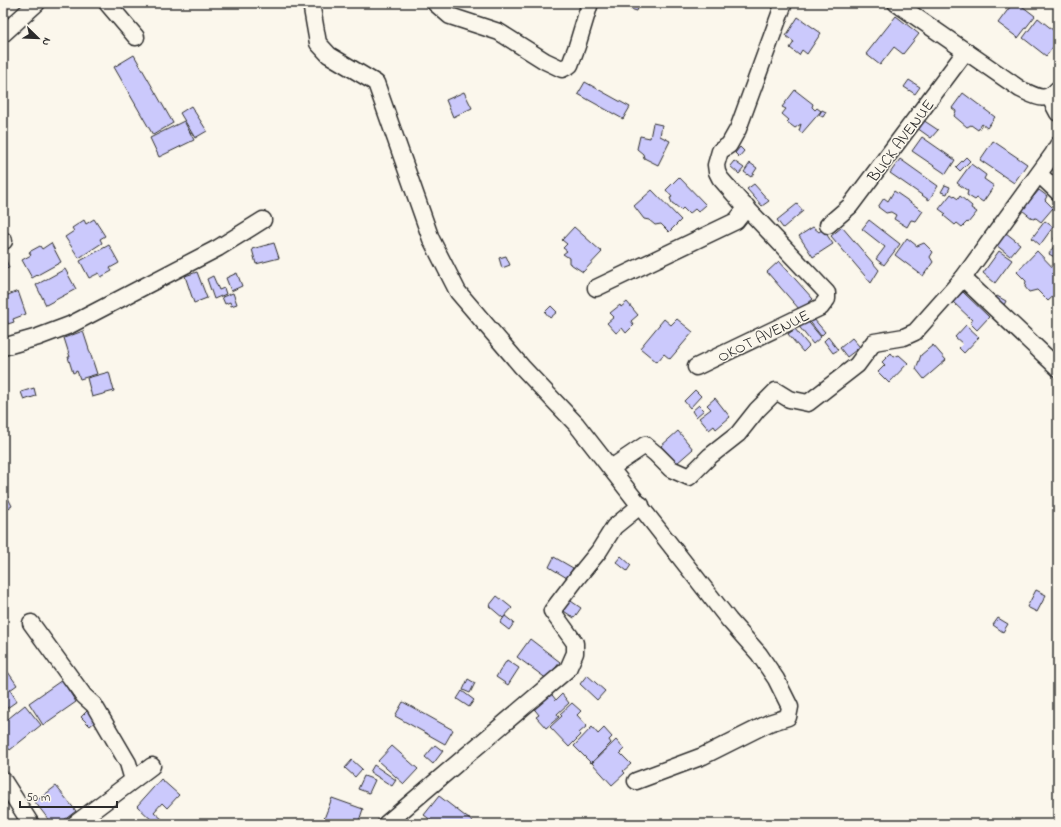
<svg xmlns="http://www.w3.org/2000/svg" width="1061" height="827" viewBox="0 0 1061 827" font-family="'Indie Flower',sans-serif">
<style>
.building{fill:#cbc9fc;stroke:#2b2b2b}
.lines{fill:none;stroke-linecap:round;stroke-linejoin:round}
.minor-casing{stroke:#2b2b2b;stroke-width:19}
.minor{stroke:#fbf7ec;stroke-width:16}
.labels{text-anchor:middle;stroke-width:3;stroke-linejoin:round;paint-order:stroke}
.street-label{font-size:16px;fill:#2b2b2b;stroke:#fbf7ec}
</style>
<rect width="100%" height="100%" fill="#fbf7ec"/>
<filter id="ink" filterUnits="userSpaceOnUse"><feTurbulence type="fractalNoise" baseFrequency=".025" numOctaves="2"/><feDisplacementMap in="SourceGraphic" scale="8" xChannelSelector="R" yChannelSelector="G"/><feConvolveMatrix kernelMatrix="1 2 1 2 8 2 1 2 1" color-interpolation-filters="sRGB"/></filter>
<g filter="url(#ink)">
<g class="building">
<path d="M632,3H640L637,11L630,9Z"/>
<path d="M1013,3H1018L1035,16L1018,38L998,23Z"/>
<path d="M896,16L919,34L903,54L894,47L880,65L866,54Z"/>
<path d="M798,17L821,33L807,54L802,50L799,55L790,48L794,42L786,36Z"/>
<path d="M1038,18L1058,34V41L1046,56L1023,38Z"/>
<path d="M134,55L173,123L153,135L114,67Z"/>
<path d="M909,80L920,87L915,94L904,87Z"/>
<path d="M585,82L630,107L623,119L578,94Z"/>
<path d="M795,90L813,104L812,107L815,110L817,108L821,111L802,133L799,131L801,124L795,128L787,122L789,120L782,114L786,109L782,107Z"/>
<path d="M464,92L472,108L453,117L446,100Z"/>
<path d="M963,93L995,117L987,128L982,124L978,130L971,125L967,127L954,116L956,111L952,108Z"/>
<path d="M191,106L207,131L195,138L180,113Z"/>
<path d="M822,110L826,112L823,117L819,115Z"/>
<path d="M923,120L938,130L931,138L917,128Z"/>
<path d="M184,121L194,140L159,157L150,138Z"/>
<path d="M653,123L662,125L660,136L670,141L658,165L644,158L643,154L637,149L640,136L650,138Z"/>
<path d="M922,137L955,160L946,174L912,151Z"/>
<path d="M993,141L1027,164L1014,183L980,160Z"/>
<path d="M740,147L744,151L739,157L735,153Z"/>
<path d="M966,157L970,161L960,171L956,167Z"/>
<path d="M900,159L938,186L929,200L890,173Z"/>
<path d="M734,161L744,168L739,174L730,166Z"/>
<path d="M750,163L757,168L751,177L744,172Z"/>
<path d="M971,164L986,175L984,179L994,186L983,202L977,198L975,200L967,195L968,191L957,183Z"/>
<path d="M679,177L706,205L698,212L695,209L689,214L683,208L681,210L675,205L672,203L670,198L672,197L666,190Z"/>
<path d="M754,184L769,201L762,206L747,189Z"/>
<path d="M945,185L950,187L947,194L941,192Z"/>
<path d="M652,190L681,220L669,232L661,224L655,225L649,220L644,219L634,206Z"/>
<path d="M1039,190L1047,196L1045,200L1053,208L1041,222L1036,218L1033,219L1022,210Z"/>
<path d="M894,191L923,211L916,221L911,220L907,227L894,219L896,215L891,212L886,213L878,207L884,198L888,201Z"/>
<path d="M951,194L958,199L960,196L972,206L971,208L977,212L968,223L967,222L962,227L957,223L955,225L944,216L946,214L939,209Z"/>
<path d="M797,204L803,211L783,228L777,220Z"/>
<path d="M94,219L105,236L100,239L102,243L79,258L65,237L74,231L72,228L84,220L86,224Z"/>
<path d="M869,220L900,244L884,265L876,259L885,247L862,229Z"/>
<path d="M1045,221L1053,227L1040,245L1032,238Z"/>
<path d="M574,227L602,252L583,272L569,263V258L563,254L567,251L563,248L567,244L562,240Z"/>
<path d="M813,227L819,232L823,229L833,244L813,257L799,236Z"/>
<path d="M842,227L879,270L871,283L831,236Z"/>
<path d="M1058,232V266L1055,264L1058,259L1049,254L1057,241L1054,239Z"/>
<path d="M1006,233L1020,244L1010,256L996,245Z"/>
<path d="M907,238L917,246L924,243L933,252L930,257L933,262L923,276L895,255Z"/>
<path d="M51,243L61,262L32,278L22,260L31,255L29,252L40,246L42,249Z"/>
<path d="M274,243L279,258L256,264L252,249Z"/>
<path d="M109,245L119,263L110,268L112,271L101,277L99,273L89,278L80,261Z"/>
<path d="M999,251L1012,260L995,283L983,273Z"/>
<path d="M1037,251L1058,273V292L1048,301L1037,290L1029,292L1025,287L1026,281L1017,272Z"/>
<path d="M3,252L9,268L3,270Z"/>
<path d="M506,256L510,265L502,268L499,258Z"/>
<path d="M779,261L813,299L800,310L767,272Z"/>
<path d="M65,269L76,289L46,305L36,285Z"/>
<path d="M197,272L207,298L194,303L185,276Z"/>
<path d="M237,273L242,286L231,291L226,278Z"/>
<path d="M213,276L219,290L224,288L226,294L214,299L207,279Z"/>
<path d="M18,291L26,314L13,319L14,322L8,324L7,321L3,322V297Z"/>
<path d="M963,292L989,317L977,330L971,324L972,320L953,302Z"/>
<path d="M233,293L237,304L231,306L230,302L225,304L222,297Z"/>
<path d="M997,296L1006,301L1004,305L994,298Z"/>
<path d="M627,302L638,315L631,321L634,325L626,333L622,328L616,333L607,323L614,317L610,313L620,305L621,307Z"/>
<path d="M551,306L557,312L550,318L545,312Z"/>
<path d="M805,318L821,337L813,344L797,324Z"/>
<path d="M813,318L825,332L821,336L808,319Z"/>
<path d="M664,319L671,325L677,319L693,332L670,359L664,354L657,362L640,348Z"/>
<path d="M966,325L979,337L964,353L959,348L963,344L955,337Z"/>
<path d="M1058,328V336L1054,333Z"/>
<path d="M795,329L809,346L803,352L788,334Z"/>
<path d="M83,331L97,374L80,379L77,371L73,373L68,357H70L64,338Z"/>
<path d="M828,337L838,350L833,353L824,341Z"/>
<path d="M852,338L860,347L847,357L840,348Z"/>
<path d="M933,345L946,360L924,379L916,369L921,355Z"/>
<path d="M891,353L894,357L899,355L908,363L889,383L878,372L885,365L882,362Z"/>
<path d="M109,372L114,391L92,397L87,378Z"/>
<path d="M34,388L36,396L24,400L21,392Z"/>
<path d="M695,390L701,396L690,408L684,401Z"/>
<path d="M715,398L730,417L716,429L714,426L709,430L699,418L711,409L707,405Z"/>
<path d="M699,405L704,410L696,417L692,411Z"/>
<path d="M678,431L693,449L677,463L661,446Z"/>
<path d="M3,470L7,480L3,482Z"/>
<path d="M3,488L12,506L3,511Z"/>
<path d="M621,556L631,565L627,571L616,562Z"/>
<path d="M554,557L573,568L567,578L549,567Z"/>
<path d="M1036,590L1046,595L1037,612L1027,607Z"/>
<path d="M497,596L512,608L503,618L489,606Z"/>
<path d="M565,597L581,608L574,618L558,607Z"/>
<path d="M505,616L514,623L509,630L500,623Z"/>
<path d="M998,618L1008,624L1003,632L993,625Z"/>
<path d="M530,639L560,662L547,679L517,657Z"/>
<path d="M507,660L519,668L508,685L496,677Z"/>
<path d="M8,672L17,685L10,690L17,701L3,711V675Z"/>
<path d="M587,675L605,691L597,700L580,684Z"/>
<path d="M468,679L475,683L470,693L463,690Z"/>
<path d="M62,680L76,702L43,725L29,703Z"/>
<path d="M462,691L474,700L469,707L457,699Z"/>
<path d="M549,691L556,700L562,694L569,703L557,714L559,717L546,728L536,717L539,715L532,706Z"/>
<path d="M403,702L453,730L445,744L395,716Z"/>
<path d="M572,703L581,711L577,715L587,726L579,733L581,735L569,747L550,727L562,716L560,714Z"/>
<path d="M25,705L41,725L10,750L3,742V723Z"/>
<path d="M88,710L97,720L90,726L81,717Z"/>
<path d="M592,727L598,734L604,728L612,737L609,740L611,743L591,763L574,746Z"/>
<path d="M616,740L624,749L620,753L631,764L623,771L625,773L612,785L592,763Z"/>
<path d="M435,745L443,751L433,764L425,757Z"/>
<path d="M392,746L418,769L404,784L378,761Z"/>
<path d="M352,760L362,769L355,777L345,768Z"/>
<path d="M374,765L396,780L392,786L370,772Z"/>
<path d="M364,776L375,780L369,793L358,789Z"/>
<path d="M161,779L179,795L167,808L162,803L154,812L163,820L159,824H156L137,806Z"/>
<path d="M56,786L76,811L59,824H52L35,802Z"/>
<path d="M439,796L474,823L473,824H436L424,815Z"/>
<path d="M332,798L363,809L358,824H322Z"/>
</g>
<g class="lines">
<g class="minor-casing">
<g id="minor">
<path d="M107,3L136,37"/>
<path d="M311,3L318,43L329,55L376,83L431,239L458,292L522,367L576,424L729,620L759,654L776,679L790,707L788,717L769,723L703,756L636,781"/>
<path d="M435,3L450,16L499,32L545,61L562,69L570,65L577,46L590,3"/>
<path d="M896,3L1020,89C1035,96 1045,104 1058,89"/>
<path d="M3,34L37,3"/>
<path d="M1049,96L1058,113"/>
<path d="M1039,174L1058,192"/>
<path d="M828,225L850,206L966,51"/>
<path d="M3,240L4,241"/>
<path d="M963,278L1058,368"/>
<path d="M596,288L736,221L747,207"/>
<path d="M3,347L38,337L70,325L218,248L263,220"/>
<path d="M696,367L821,307L827,299V293L741,202L720,178L717,172L716,165L720,151L729,145L738,129L784,3"/>
<path d="M611,468L645,445L656,454L671,469L689,477L710,456L738,434L757,410L776,391L789,399L808,403L857,365L874,342L904,337L915,332L963,278L1053,154L1058,145"/>
<path d="M31,623L84,696L94,705L128,763L133,780"/>
<path d="M3,780L31,824"/>
<path d="M75,824L152,766"/>
<path d="M386,824L568,669L575,653V643L552,611L577,578L599,551L614,527L641,505"/>
</g>
</g>
<use href="#minor" class="minor"/>
</g>
</g>
<g class="labels">
<g class="street-label">
<text transform="translate(900 140) rotate(-53)" y="6">BLICK AVENUE</text>
<text transform="translate(763 335) rotate(-26)" y="6">OKOT AVENUE</text>
</g>
</g>
<rect width="1061" height="827" fill="none" stroke="#fbf7ec" stroke-width="16"/>
<rect x="8" y="8" width="1045" height="811" fill="none" stroke="#2b2b2b" stroke-width="1.5" filter="url(#ink)"/>
<g transform="translate(38 38) rotate(113)" stroke="#fbf7ec" stroke-width="3" paint-order="stroke">
<path d="M0-3L7 15L0 10L-7 15Z" fill="#2b2b2b"/>
<text y="-6" font-size="11" font-weight="bold" text-anchor="middle" fill="#2b2b2b">N</text>
</g>
<path d="M20 801v6h97v-6" fill="none" stroke="#2b2b2b" stroke-width="2"/>
<text x="26" y="801" font-size="12" fill="#2b2b2b" stroke="#fbf7ec" stroke-width="3" paint-order="stroke">50 m</text>
</svg>
